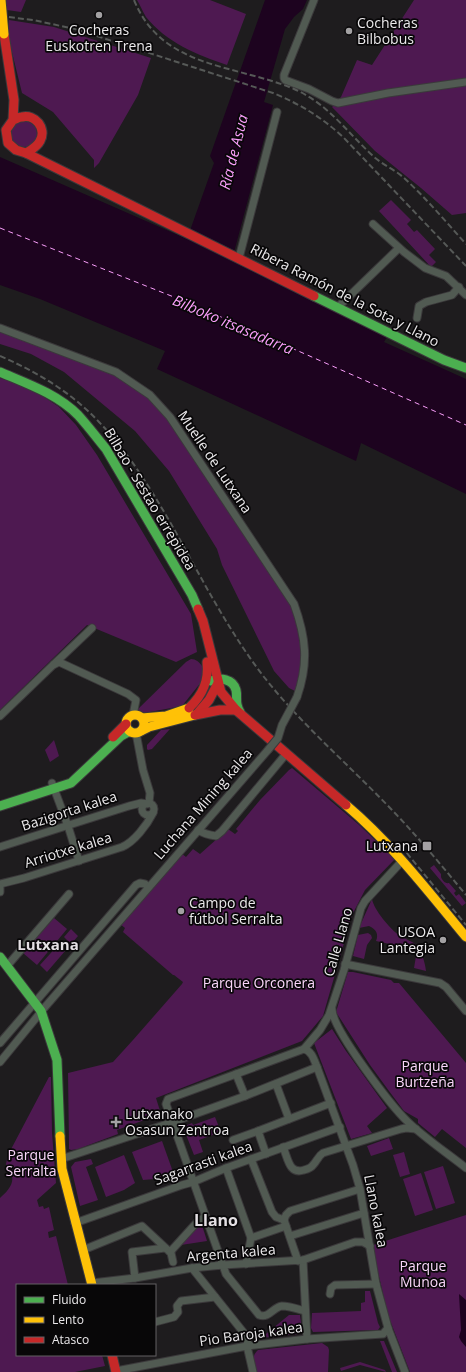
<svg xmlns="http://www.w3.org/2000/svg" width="466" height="1372" viewBox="0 0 466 1372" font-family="'Open Sans',sans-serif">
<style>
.green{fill:#4e1951}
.water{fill:#1d031f}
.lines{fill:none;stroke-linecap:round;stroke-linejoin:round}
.ferry{stroke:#f99efa;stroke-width:1;stroke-dasharray:5 4;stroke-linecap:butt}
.street-casing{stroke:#3b393b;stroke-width:9}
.fast-casing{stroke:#3b393b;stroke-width:11}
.slow-casing{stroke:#3b393b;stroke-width:11}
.jam-casing{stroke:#3b393b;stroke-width:11}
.street{stroke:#515a52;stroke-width:7}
.fast{stroke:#4caf50;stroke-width:9}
.slow{stroke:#ffc107;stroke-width:9}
.jam{stroke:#c62828;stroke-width:9}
.rail{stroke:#565957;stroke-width:2;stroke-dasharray:6 3;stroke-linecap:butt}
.street-bridge-casing{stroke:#3b393b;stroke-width:9;stroke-linecap:butt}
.slow-bridge-casing{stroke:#3b393b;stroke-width:11;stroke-linecap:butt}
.street-bridge{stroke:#515a52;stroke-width:7}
.slow-bridge{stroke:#ffc107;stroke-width:9}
.poi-dot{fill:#a3a1a3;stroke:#080708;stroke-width:1.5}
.labels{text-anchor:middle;stroke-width:3.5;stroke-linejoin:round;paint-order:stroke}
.poi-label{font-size:14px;fill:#ebe9eb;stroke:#080708;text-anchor:start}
.street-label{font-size:14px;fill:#ebe9eb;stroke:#080708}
.park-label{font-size:14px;fill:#fad6fa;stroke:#080708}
.water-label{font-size:15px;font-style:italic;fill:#f99efa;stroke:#080708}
.neighbourhood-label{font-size:15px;font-weight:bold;fill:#e4e0e4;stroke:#080708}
.quarter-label{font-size:16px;font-weight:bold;fill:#e4e0e4;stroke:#080708}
</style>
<rect width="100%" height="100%" fill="#1e1c1e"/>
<g class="green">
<path d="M5,0H26L21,12L7,10Z"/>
<path d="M137,0H210L246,14L227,65C197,55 166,42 146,17C143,12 140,5 137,0Z"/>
<path d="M414,0H466V213L452,215L421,188L375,151L332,107L341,97L357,60L372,65Z"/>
<path d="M9,20L54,27L151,58L138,95L99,163L94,168V160L53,112L22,93L8,36Z"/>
<circle cx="24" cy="134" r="13"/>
<path d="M391,200L411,220L407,224L414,232L417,230L435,249L429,255L436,262L431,267L379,211Z"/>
<path d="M0,328L116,372L160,404L294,604L304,637L299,693L289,688L274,671L222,565L217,549L169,471L135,431L64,372L31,354L0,344Z"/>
<path d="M0,378L20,384L38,393L59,407L76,425L97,455L191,614L197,652L176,662L87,625L0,710Z"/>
<path d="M191,659C196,659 199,662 202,666V681L182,706L139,714L136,711L186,662Z"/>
<path d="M170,729L152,749L148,750L147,749V745L161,730Z"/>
<path d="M54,740L59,756L50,762L45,750Z"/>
<path d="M292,768L358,824L395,859L365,890L352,915L323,1016L302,1041L156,1098L161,1114L117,1130L118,1134L78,1149L71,1150L69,1149V1145L68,1073L113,1062L133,1040L182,984L183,982L174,975H173L123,932L125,928L120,924L181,853L186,857L193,849L200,854L228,829L235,834L238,831L236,829L260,800L289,770Z"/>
<path d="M434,865L441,874V877C442,880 445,884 449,883L456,891L454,893L456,896L459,894L466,903L462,906L430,868Z"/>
<path d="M372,899C374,910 390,929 400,936C405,939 412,941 416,945C422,952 425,962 426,971L414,968L417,950L376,941C379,934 376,929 369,926L359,928Z"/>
<path d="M54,918L67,929L37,965L23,953Z"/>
<path d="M71,929L78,936L47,972L40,965L59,944L62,947L67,940L64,937Z"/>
<path d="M368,933L371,935L372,938L367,945L364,959L353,956L358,935Z"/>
<path d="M348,972H353L391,980L394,983H399L466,1063V1148L442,1129L435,1137L418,1123V1119L404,1111L389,1091L370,1065L336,1012Z"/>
<path d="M332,1029L346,1051L387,1108L367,1126L372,1133L351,1139L314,1043Z"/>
<path d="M49,1077H51L52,1133L56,1183L37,1200L39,1207L43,1206L44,1209L49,1207L54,1230L48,1232L49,1238L56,1236L68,1285H17V1355H102L105,1366L75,1372H0V1198C6,1193 14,1185 12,1176C11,1172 7,1169 6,1164L8,1155Z"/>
<path d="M215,1117L221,1132L199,1140L203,1152L194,1155L183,1127L192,1123L193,1125Z"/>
<path d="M389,1138L393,1149L371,1156L367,1146Z"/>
<path d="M162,1141L173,1172L155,1179L143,1180L132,1152Z"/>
<path d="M404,1152L410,1174L400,1177L393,1155Z"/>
<path d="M124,1155L135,1183L124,1190L106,1197L95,1167Z"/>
<path d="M91,1159L93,1164L86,1167L98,1200L80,1206L71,1167L75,1162Z"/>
<path d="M443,1166L455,1203L436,1209L424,1172Z"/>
<path d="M421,1173L433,1210L415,1216L403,1179Z"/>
<path d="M466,1215V1372H410L388,1315L374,1255L373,1245Z"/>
<path d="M201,1222L207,1241L181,1245Z"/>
<path d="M365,1291H370L378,1323L380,1327L378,1330L313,1332L311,1328L312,1313L361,1311V1303L365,1302Z"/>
<path d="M289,1315H300L302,1330L298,1334L261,1338Z"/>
<path d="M380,1341H384L397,1372H392Z"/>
<path d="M322,1343L328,1347L329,1350L328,1372H255C254,1363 251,1356 258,1350Z"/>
<path d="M360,1362L385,1370L386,1372L360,1365L341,1371L340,1368Z"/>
</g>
<g class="water">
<path d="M265,0H307L303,9L294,17L285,29L264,102L273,105L232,260L387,337L384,342L466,379V494L361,443L356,461L157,369L165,351L40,299L0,285V157L187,239L214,163L210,156Z"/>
<path d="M459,1294L466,1300V1347L461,1341L459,1337L461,1330Z"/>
</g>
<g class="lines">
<path class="ferry" d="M0,228L194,305L466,425"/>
<g class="street-casing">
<g id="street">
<path d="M314,0L284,75V78L285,80L309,89L332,101L338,103L388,93L466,82"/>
<path d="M373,224L404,252L425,268L446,276L466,295"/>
<path d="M239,258L277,112"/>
<path d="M338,307L399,248"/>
<path d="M417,318L419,306L426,302L452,295L459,287"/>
<path d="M0,328L116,372L150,395L170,417L294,604C306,637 309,663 297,697"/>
<path d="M54,664L92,628"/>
<path d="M0,716L53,665L59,662L128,694L136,700L133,715"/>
<path d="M136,733L143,770L150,793L149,803"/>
<path d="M52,783L68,826L79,861"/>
<circle cx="148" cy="809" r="6"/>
<path d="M198,830C204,834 208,835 216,836L222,831L286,754"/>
<path d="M0,847L129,806L141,803L147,804"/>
<path d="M0,884L24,878L122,847C134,842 147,825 153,813"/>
<path d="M0,888V892"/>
<path d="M345,964L440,983L446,987L466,1011"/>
<path d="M7,966L69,894"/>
<path d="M332,1009C332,1029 392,1107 408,1122C426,1139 447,1153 466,1168"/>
<path d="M0,1043L136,885L140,883L145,884L148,887"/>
<path d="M304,1049L168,1099L166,1104L226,1274L259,1315C269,1319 273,1307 282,1306C289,1306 298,1309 305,1311"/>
<path d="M304,1049C312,1051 314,1060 317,1067L353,1165L360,1189L376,1284L388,1328L405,1372"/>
<path d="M304,1049L320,1030L329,1015L344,970L361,908L365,901L403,860"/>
<path d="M0,1062L45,1007L268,750"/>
<path d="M236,1074L245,1096"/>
<path d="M276,1084L289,1119"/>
<path d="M233,1140L258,1131"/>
<path d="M283,1147C288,1158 289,1175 304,1170C308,1169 311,1168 313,1165C317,1161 318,1156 323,1153L401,1129L406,1128L416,1129"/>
<path d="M266,1154L258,1131L331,1103"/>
<path d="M61,1159L173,1122L245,1096L317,1067"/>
<path d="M251,1159L272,1212L276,1217L284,1220L298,1261"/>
<path d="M226,1168L251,1238L246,1264"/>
<path d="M284,1220L286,1215L290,1211L360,1189"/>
<path d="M75,1223L182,1185L193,1182L226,1168L340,1127"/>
<path d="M290,1236L364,1213"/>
<path d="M251,1238L286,1226"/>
<path d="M83,1250L142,1226L171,1253L173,1262"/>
<path d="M170,1252L199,1220L206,1217"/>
<path d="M303,1260L307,1339"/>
<path d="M192,1268L248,1338L247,1346L253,1372"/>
<path d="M135,1278L132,1252L165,1248"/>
<path d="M92,1283L135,1278L192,1268L223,1265L303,1260L355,1242H363L370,1246"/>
<path d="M330,1294L331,1288L335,1285L376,1284"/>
<path d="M155,1322L174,1317L178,1312L177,1306L181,1301L215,1297"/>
<path d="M116,1371L247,1346L307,1339L383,1334L388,1328"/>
</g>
</g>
<g class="fast-casing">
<g id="fast">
<path d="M314,296L444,360L466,368"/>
<path d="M0,372C28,384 57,394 78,415C88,426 97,438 106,449L192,595L198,609"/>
<path d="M211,681C220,677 233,679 236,690C238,698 234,703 240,712"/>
<path d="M0,806L71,783L121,736L130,731"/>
<path d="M0,957L41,1011L57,1060L60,1136"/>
</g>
</g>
<g class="slow-casing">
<g id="slow">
<circle cx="135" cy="724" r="9"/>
<path d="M142,718L166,716L189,708"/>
<path d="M141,731L149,727L195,715"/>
<path d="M346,805C392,844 428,891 466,937"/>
<path d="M60,1136L62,1169L92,1285"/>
</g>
</g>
<g class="jam-casing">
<g id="jam">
<path d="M4,34L14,100L13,120L6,130L8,143L16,150L26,153C31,150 37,147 40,141C47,128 35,114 22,117C19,117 16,119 13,120"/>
<path d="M26,153L314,296"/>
<path d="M198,609L203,621L221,692L236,710L346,805"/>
<path d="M189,708C203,695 209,681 207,662"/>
<path d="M197,714L209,700L218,683"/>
<path d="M195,715L220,710H236"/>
<path d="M113,737L126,724"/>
<path d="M112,1355L116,1372"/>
</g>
</g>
<use href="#street" class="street"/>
<use href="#fast" class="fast"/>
<use href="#slow" class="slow"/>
<use href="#jam" class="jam"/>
<g class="rail">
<path d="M134,0C162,69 235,64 294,89C327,103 346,131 372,155C381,164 394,169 404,178C425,197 446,222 466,244"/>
<path d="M0,16L33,20L75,29L273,93C300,104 323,118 344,138L466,266"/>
<path d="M0,356C37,372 71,392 99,422C128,452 149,486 170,522C200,575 227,629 264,677C302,725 350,766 392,810C418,837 442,866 466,895"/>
<path d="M401,846L466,925"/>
</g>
<g class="street-bridge-casing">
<path id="street-bridge" d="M268,750L278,738L282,725L297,697"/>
</g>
<g class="slow-bridge-casing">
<path id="slow-bridge" d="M1,0L4,34"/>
</g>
<use href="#street-bridge" class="street-bridge"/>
<use href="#slow-bridge" class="slow-bridge"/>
</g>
<g class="poi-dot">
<circle cx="99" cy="15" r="4"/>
<circle cx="349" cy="31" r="4"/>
<rect x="422" y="841" width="10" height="10" rx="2"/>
<circle cx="181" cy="911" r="4"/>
<circle cx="443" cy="940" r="4"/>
<path d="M114 1116h4v4h4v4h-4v4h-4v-4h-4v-4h4z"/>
</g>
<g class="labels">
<g class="poi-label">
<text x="357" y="28">Cocheras<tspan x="357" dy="16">Bilbobus</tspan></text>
<text x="99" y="35" text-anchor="middle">Cocheras<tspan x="99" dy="16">Euskotren Trena</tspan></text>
<text x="418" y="851" text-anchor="end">Lutxana</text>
<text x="189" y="908">Campo de<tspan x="189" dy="16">fútbol Serralta</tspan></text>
<text x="435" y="937" text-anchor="end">USOA<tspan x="435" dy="16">Lantegia</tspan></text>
<text x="125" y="1119">Lutxanako<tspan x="125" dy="16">Osasun Zentroa</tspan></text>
</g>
<g class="street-label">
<text transform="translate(345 295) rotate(27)" y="5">Ribera Ramón de la Sota y Llano</text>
<text transform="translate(215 462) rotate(56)" y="5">Muelle de Lutxana</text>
<text transform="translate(150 499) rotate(59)" y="5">Bilbao - Sestao errepidea</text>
<text transform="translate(203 804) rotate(-49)" y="5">Luchana Mining kalea</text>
<text transform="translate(69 811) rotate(-18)" y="5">Bazigorta kalea</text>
<text transform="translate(68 850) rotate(-17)" y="5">Arriotxe kalea</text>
<text transform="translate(338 942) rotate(-74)" y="5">Calle Llano</text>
<text transform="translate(203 1163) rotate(-20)" y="5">Sagarrasti kalea</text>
<text transform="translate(376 1211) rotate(79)" y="5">Llano kalea</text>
<text transform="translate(231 1253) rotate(-5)" y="5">Argenta kalea</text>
<text transform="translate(251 1334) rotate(-8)" y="5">Pio Baroja kalea</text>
</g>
<g class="park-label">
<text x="259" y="988">Parque Orconera</text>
<text x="425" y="1071">Parque<tspan x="425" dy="16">Burtzeña</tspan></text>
<text x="31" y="1160">Parque<tspan x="31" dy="16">Serralta</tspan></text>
<text x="423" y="1271">Parque<tspan x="423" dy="16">Munoa</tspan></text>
</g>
<g class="water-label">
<text transform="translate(234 152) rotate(-76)" y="5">Ría de Asua</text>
<text transform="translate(233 325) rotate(23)" y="5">Bilboko itsasadarra</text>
</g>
<g class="neighbourhood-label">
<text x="48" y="950">Lutxana</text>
</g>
<g class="quarter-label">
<text x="216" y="1226">Llano</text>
</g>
</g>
<rect x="16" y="1284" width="140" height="72" fill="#080708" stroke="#636163"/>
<rect x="24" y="1297" width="20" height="6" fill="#4caf50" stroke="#636163"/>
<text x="52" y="1304" font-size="12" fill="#ebe9eb">Fluido</text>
<rect x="24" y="1317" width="20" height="6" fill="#ffc107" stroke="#636163"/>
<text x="52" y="1324" font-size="12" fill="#ebe9eb">Lento</text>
<rect x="24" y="1337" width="20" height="6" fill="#c62828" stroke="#636163"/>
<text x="52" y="1344" font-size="12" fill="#ebe9eb">Atasco</text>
</svg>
